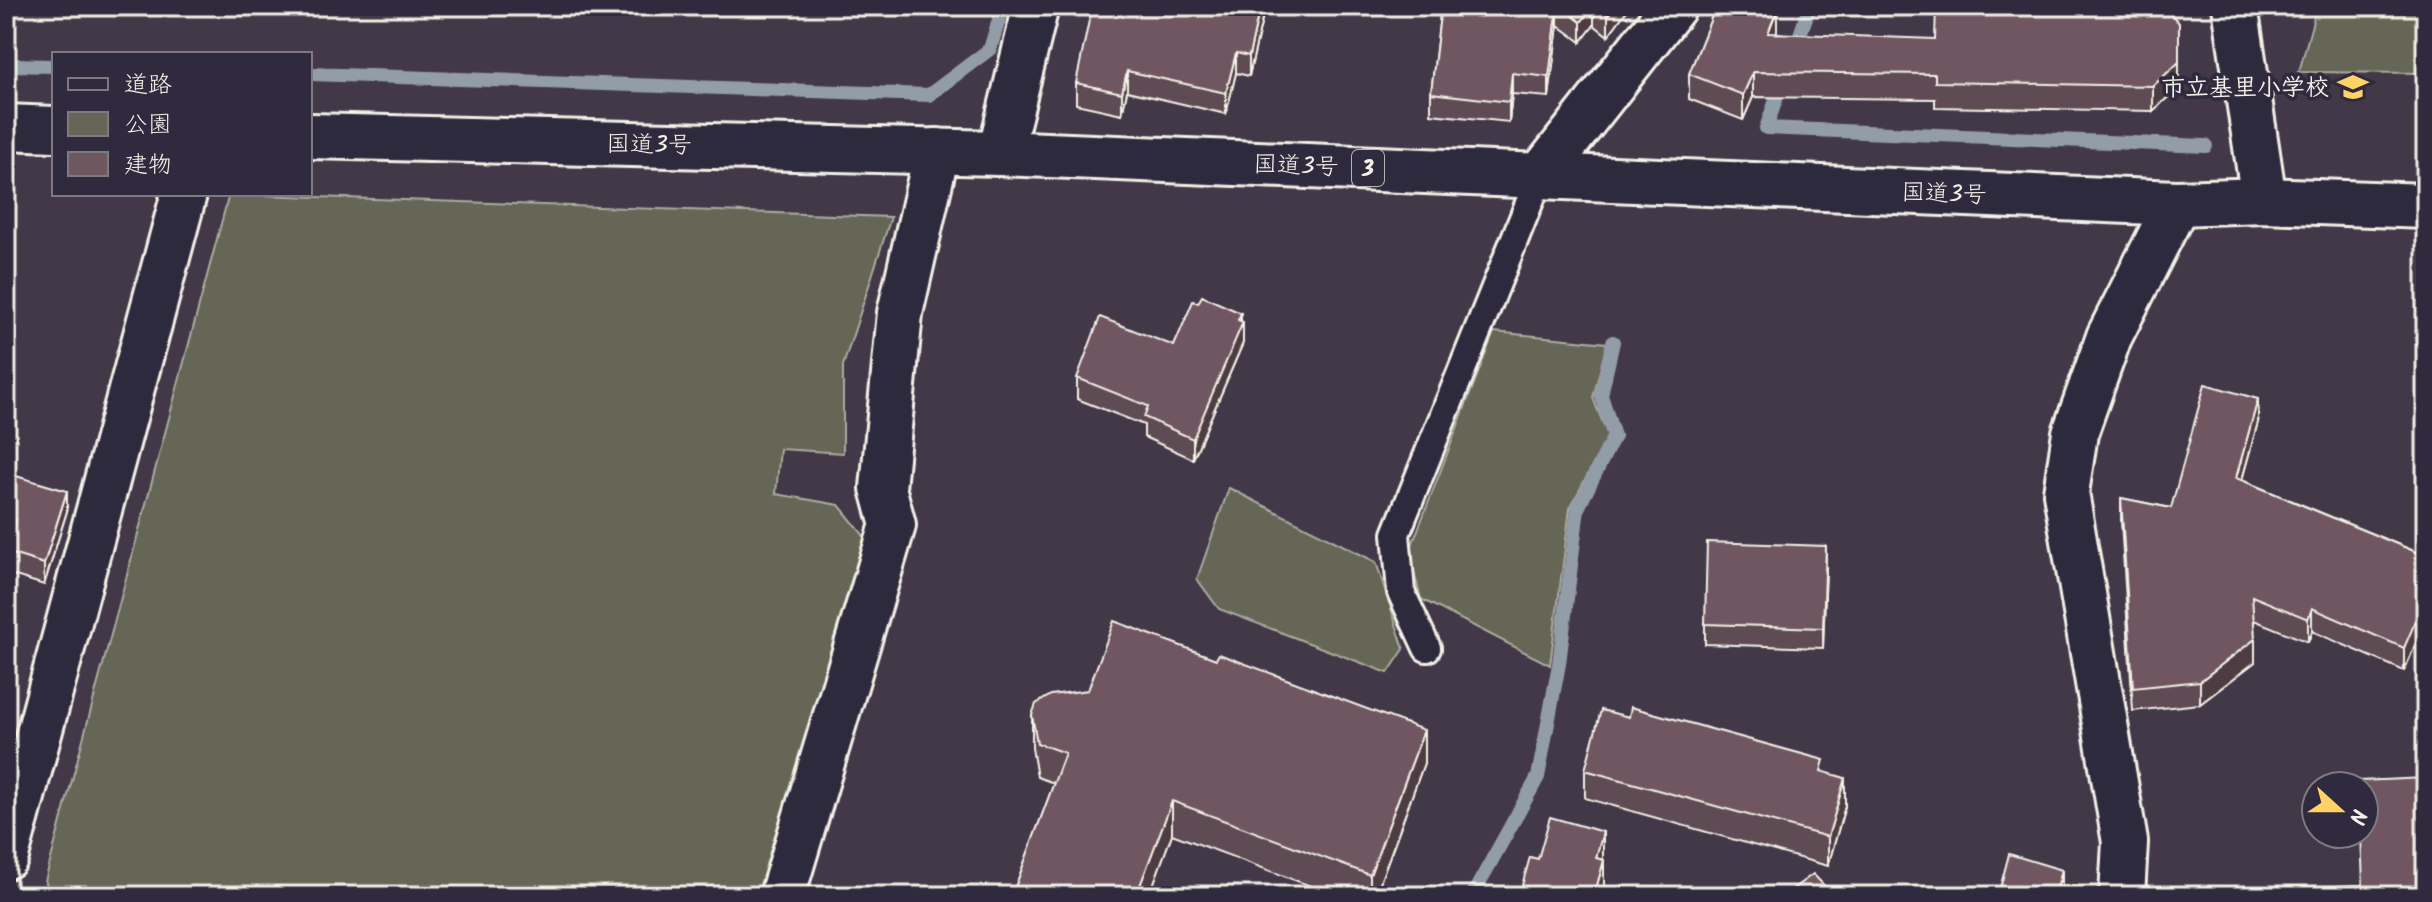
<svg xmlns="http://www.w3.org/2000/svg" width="2432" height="902" viewBox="0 0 2432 902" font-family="Kalam,'Klee One',sans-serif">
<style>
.green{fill:#656657;stroke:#acaca0;stroke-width:2}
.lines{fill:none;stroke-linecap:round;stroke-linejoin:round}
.stream{stroke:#929da7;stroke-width:14}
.service-casing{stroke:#f4f1e8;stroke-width:32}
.minor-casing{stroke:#f4f1e8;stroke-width:50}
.trunk-casing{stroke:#f4f1e8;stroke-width:50}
.service{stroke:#2f2a3d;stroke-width:26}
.minor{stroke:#2f2a3d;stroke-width:44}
.trunk{stroke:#2f2a3d;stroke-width:44}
.wall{fill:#5f4b53;stroke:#f4f1e8;stroke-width:2}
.shaded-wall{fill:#4e3d43;stroke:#f4f1e8;stroke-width:2}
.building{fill:#6f5760;stroke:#f4f1e8;stroke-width:2}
.labels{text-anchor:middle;stroke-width:7;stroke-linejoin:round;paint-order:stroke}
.shield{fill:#2f2a3d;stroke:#b9b5b5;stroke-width:2}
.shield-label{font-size:22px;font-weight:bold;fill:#f4f1e8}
.poi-label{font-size:24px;font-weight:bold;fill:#f4f1e8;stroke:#2f2a3d;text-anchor:end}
.street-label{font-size:24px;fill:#f4f1e8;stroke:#2f2a3d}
</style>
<rect width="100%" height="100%" fill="#423848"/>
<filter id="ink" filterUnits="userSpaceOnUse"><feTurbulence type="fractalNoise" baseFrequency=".0125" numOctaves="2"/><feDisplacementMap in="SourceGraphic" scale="16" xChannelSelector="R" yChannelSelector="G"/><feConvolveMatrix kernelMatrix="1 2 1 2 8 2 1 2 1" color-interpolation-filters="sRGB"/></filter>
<g filter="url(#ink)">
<g class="green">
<path d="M2317,6H2426V73L2299,72Z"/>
<path d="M229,194L891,217L843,366V453L780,449L776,494L839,505L869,542L758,896H54L45,881Z"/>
<path d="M1494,332L1607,343L1593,398L1608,436L1570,508L1550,665L1421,599L1409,553Z"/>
<path d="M1229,488L1376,562L1404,649L1388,673L1219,609L1197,579Z"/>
</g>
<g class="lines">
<g class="stream">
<path d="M1795,49L1810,6"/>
<path d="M6,65L54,66"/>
<path d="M310,74L929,95L990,49L1003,6"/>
<path d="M1783,80L1766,128L2206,146"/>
<path d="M1472,896L1538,777L1559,664L1578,508L1614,436L1601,395L1613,342"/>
</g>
<g class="service-casing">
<path id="service" d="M1427,648L1401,592L1396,534L1540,176"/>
</g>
<g class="minor-casing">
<g id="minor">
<path d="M2235,6L2264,200"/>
<path d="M1000,153L1036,6"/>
<path d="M1540,176L1674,6"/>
<path d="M6,856L184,194"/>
<path d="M782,896L893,525L883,488L900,313L937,151"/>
<path d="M2122,896L2125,842L2066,493L2075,433L2109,337L2177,203"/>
</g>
</g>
<g class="trunk-casing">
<g id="trunk">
<path d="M6,127L54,129"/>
<path d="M310,136L1000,153L2177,203L2264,200L2426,206"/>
</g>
</g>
<use href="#service" class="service"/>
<use href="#minor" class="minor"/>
<use href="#trunk" class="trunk"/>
</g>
<g class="wall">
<path d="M1264,6V11L1249,76L1236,73L1226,114L1127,91L1122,114L1076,104V83Z"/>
<path d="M1441,6H1630L1608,36L1594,25L1581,42L1558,25L1549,97L1512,94L1509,122L1431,114V93Z"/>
<path d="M1716,6H1778L1776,10L1777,33L2179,87L2153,111L1935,107V99L1753,97L1743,120L1689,99V74Z"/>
<path d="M1241,321L1243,343L1193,459L1144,437V425L1077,399V378L1174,346Z"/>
<path d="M2258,422L2242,480L2426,556V620L2404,671L2312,631L2308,642L2254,620L2255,662L2200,704L2133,711L2121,521V498L2171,508Z"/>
<path d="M6,482L67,511L44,585L6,573V551L10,539L6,538Z"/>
<path d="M1826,567L1823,648L1705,644V624Z"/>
<path d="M1032,715L1424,763L1375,896H1337L1172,834L1149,896H1013V893L1054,783L1037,777L1032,748Z"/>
<path d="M1585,770L1824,772L1845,806L1828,866L1585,798Z"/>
</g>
<g class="shaded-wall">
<path d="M1260,6H1264V11L1249,76V56Z"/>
<path d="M1558,6V25L1549,97V77Z"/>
<path d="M1593,6H1594V25L1581,42V22Z"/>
<path d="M1615,6H1630L1608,36V15Z"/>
<path d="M1777,10V35L1768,33Z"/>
<path d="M2179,23V87L2153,111V86Z"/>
<path d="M1236,53V73L1226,114V93Z"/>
<path d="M1127,71V91L1122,114V93Z"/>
<path d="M1753,72V97L1743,120V95Z"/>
<path d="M1512,73V94L1509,122V102Z"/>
<path d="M1241,313V328L1243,322V343L1193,459V439Z"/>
<path d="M2258,399V422L2236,501V478Z"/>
<path d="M67,491V511L44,585V564Z"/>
<path d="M1826,546V567L1823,648V628Z"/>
<path d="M2426,577V620L2404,671V648Z"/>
<path d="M2312,608V631L2308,642V619Z"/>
<path d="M2255,639V662L2200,704V681Z"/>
<path d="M1424,730V763L1375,896H1370V875Z"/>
<path d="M1845,778V806L1828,866V837Z"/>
<path d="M1172,801V834L1149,896H1136Z"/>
<path d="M1603,832V861L1596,858Z"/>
<path d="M1604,860V888L1602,896H1594Z"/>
<path d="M2062,870V896H2055Z"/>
</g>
<g class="building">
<path d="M1092,6H1260L1249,56L1236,53L1226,93L1127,71L1122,93L1076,83Z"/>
<path d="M1441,6H1558L1549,77L1512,73L1509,102L1431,93Z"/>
<path d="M1560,6H1593L1581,22Z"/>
<path d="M1596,6H1615L1608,15Z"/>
<path d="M1716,6H1768L1777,10L1768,33L1935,39L1936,6H2164L2179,23V62L2153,86L1935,82V74L1753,72L1743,95L1689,74Z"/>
<path d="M1202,296L1241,313L1238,320L1243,322L1193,439L1144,417L1148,406L1077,378L1100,317L1174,346L1193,301L1198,303Z"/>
<path d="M2205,384L2258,399L2236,478L2426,556V577L2424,581H2426V597L2404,648L2312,608L2308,619L2252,596L2255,639L2200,681L2133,688L2121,498L2171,508Z"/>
<path d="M9,474L67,491L44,564L6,552L16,520L6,517V482Z"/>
<path d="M1707,542L1826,546L1823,628L1705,624Z"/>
<path d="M1114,621L1216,659L1219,654L1424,730L1370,875L1172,801L1136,896H1021L1013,893L1065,753L1037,743L1032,715L1036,704L1051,695L1088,690Z"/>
<path d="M1631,707L1824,760L1821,771L1845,778L1828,837L1585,770L1601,710L1629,717Z"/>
<path d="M2426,778V896H2190V891L2363,885L2361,834H2364V786H2360L2359,781Z"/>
<path d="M1550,817L1603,832L1596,858L1604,860L1594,896H1519L1530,857L1538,859Z"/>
<path d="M2009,854L2062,870L2055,895L2057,896H1998Z"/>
<path d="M1813,874L1834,896H1783Z"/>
</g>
</g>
<defs>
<g id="school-bare" transform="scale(2.4)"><path d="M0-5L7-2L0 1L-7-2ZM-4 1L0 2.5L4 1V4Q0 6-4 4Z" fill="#ffd166" stroke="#2f2a3d" stroke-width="2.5" paint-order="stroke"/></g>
</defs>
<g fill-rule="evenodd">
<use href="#school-bare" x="2353" y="87"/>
</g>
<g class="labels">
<rect class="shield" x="1352" y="150" width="32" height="36" rx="6"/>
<g class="shield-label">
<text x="1368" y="176">3</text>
</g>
<g class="poi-label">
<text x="2329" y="95">市立基里小学校</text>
</g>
<g class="street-label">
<text transform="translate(649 144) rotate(1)" y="8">国道3号</text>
<text transform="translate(1296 165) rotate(2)" y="8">国道3号</text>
<text transform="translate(1944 193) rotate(2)" y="8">国道3号</text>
</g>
</g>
<rect width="2432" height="902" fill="none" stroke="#2f2a3d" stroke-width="32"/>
<rect x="16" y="16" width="2400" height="870" fill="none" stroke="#f4f1e8" stroke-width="3" filter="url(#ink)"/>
<rect x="52" y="52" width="260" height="144" fill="#2f2a3d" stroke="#7e7a81" stroke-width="2"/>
<rect x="68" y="78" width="40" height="12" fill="#2f2a3d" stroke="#7e7a81" stroke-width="2"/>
<text x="124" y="92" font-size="24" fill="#f4f1e8">道路</text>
<rect x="68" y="112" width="40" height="24" fill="#656657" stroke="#7e7a81" stroke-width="2"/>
<text x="124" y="132" font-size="24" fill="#f4f1e8">公園</text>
<rect x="68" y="152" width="40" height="24" fill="#6f5760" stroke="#7e7a81" stroke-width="2"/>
<text x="124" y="172" font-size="24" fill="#f4f1e8">建物</text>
<g transform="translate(2340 810) rotate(111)"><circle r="38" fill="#2f2a3d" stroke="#7e7a81" stroke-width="2"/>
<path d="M0-6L14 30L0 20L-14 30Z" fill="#ffd166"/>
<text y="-12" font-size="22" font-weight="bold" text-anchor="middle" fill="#f4f1e8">N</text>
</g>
</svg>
